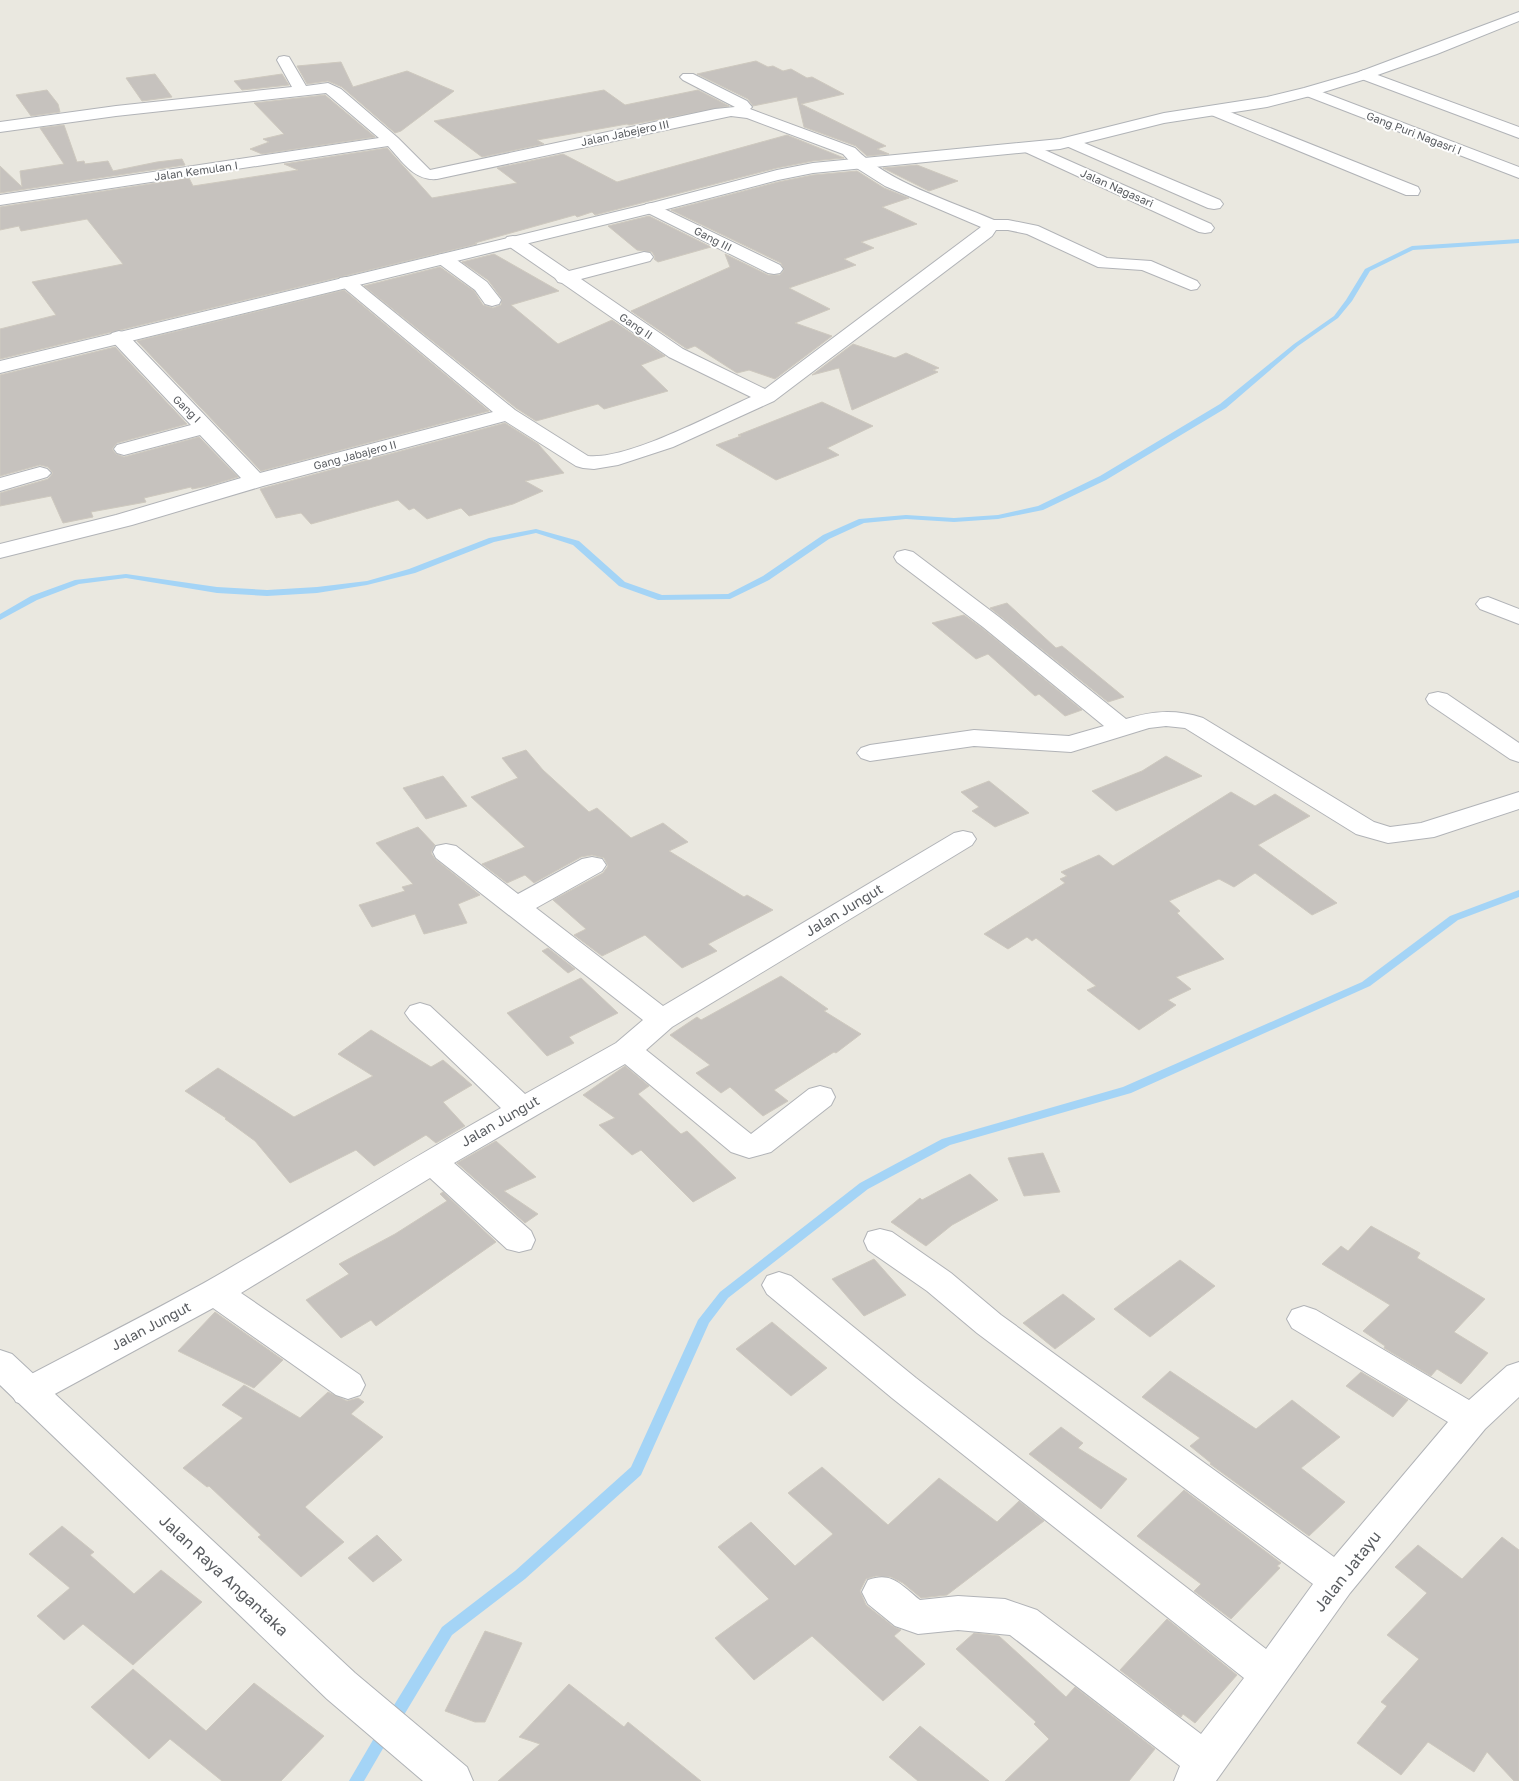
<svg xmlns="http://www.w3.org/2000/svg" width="1519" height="1781" viewBox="0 0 1519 1781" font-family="'Golos Text',sans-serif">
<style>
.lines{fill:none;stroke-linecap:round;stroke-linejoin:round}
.stream{fill:#a4d4f6;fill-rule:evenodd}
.building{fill:#c6c2be;stroke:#cec9bf}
.street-casing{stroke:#b1b3b7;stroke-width:2}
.secondary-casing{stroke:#b0b3b7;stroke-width:2}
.street{fill:#fff;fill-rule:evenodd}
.secondary{fill:#fff;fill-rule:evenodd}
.labels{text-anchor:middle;stroke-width:4;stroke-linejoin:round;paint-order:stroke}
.far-street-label{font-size:11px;fill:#595c60;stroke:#fff}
.street-label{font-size:14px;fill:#595c60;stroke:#fff}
.near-street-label{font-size:16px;fill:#595c60;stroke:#fff}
</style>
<rect width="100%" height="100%" fill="#eae8e0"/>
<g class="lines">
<g class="stream">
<path d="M1519,239V243L1413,250L1370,271L1352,301L1338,318L1298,346L1226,408L1106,480L1043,510L998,519L954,522L906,519L864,523L829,539L769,580L730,599L658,600L619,586L573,545L536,533L494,542L415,573L367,585L317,593L267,596L217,593L126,578L79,584L37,600L0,620V614L31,596L75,580L126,574L217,587L267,590L317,587L367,581L409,569L489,538L536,529L579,541L625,582L662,595L728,594L763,576L823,535L859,519L906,515L954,518L998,515L1038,506L1100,476L1220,404L1294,344L1334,316L1346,300L1365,269L1412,246Z"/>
<path d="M1519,890V897L1458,920L1370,986L1131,1093L950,1145L868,1189L728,1298L709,1323L641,1475L525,1579L452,1635L398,1725L393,1727L388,1725L386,1720L388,1715L442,1627L515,1571L631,1467L698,1320L720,1292L860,1183L942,1139L1123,1087L1362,982L1450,916Z"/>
<path d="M385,1726L390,1728L392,1733L364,1781H349L380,1728Z"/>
</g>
</g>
<g class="building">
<path d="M756,61L768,67L773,66L783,71L791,69L807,78L812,77L844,94L801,104L886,146L877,149L889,154L867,156L856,146L804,127L797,97L753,106L748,99L697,74Z"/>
<path d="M341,62L353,87L407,71L454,91L401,131L395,133L342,87L328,81L307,84L297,66Z"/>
<path d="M155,74L172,97L142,101L126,78Z"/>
<path d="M282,74L289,85L242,90L234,81Z"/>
<path d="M47,90L58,104L60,112L31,116L16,95Z"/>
<path d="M604,90L625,105L698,90L729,106L629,125L627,124L537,140L544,144L482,157L434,121Z"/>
<path d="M325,95L375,137L262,154L250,149L269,142L263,139L284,134L254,103Z"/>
<path d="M64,125L77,162L84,161L85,164L108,161L113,171L157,162L182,159L185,165L0,193V166L22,187L20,171L64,164L40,128Z"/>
<path d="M787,135L844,158L813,161L777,168L595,215L592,212L577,217L575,215L475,243L477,244L0,359V329L56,315L32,282L123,264L87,219L21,231L19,226L0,230V207L189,178L193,186L298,170L284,164L387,148L432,198L517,183L497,168L563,154L617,182Z"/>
<path d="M917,165L958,181L929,191L883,168Z"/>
<path d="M857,171L884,188L909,198L882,207L917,224L861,242L874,248L844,259L856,265L789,288L830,309L795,323L832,336L775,379L749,370L737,373L695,346L687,349L684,347L631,311L730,267L725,254L768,275H780L784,270L781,263L671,210L778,182L813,175Z"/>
<path d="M649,216L711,247L658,262L654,259L655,257L652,252L637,250L608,226Z"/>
<path d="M494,254L559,291L511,305L558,344L612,320L665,356L641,365L668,391L604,409L598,404L536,421L516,408L364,286L440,267L474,291L483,305L493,308L501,305L502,299L488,280L462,262Z"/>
<path d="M344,290L489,411L261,471L137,341Z"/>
<path d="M853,344L895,358L906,353L939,368L933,370L938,372L852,410L839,368L812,375Z"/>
<path d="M115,347L187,424L117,443L112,449L116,454L124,457L199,437L238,477L208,486L192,489L191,487L144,498L146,502L91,512L93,517L63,523L51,496L0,506V493L48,479L53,473L48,467L40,465L0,476V375Z"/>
<path d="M822,402L873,426L827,448L839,455L776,480L716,445L741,436L738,435Z"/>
<path d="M505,423L538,444L564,473L525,481L543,491L513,504L469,516L461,508L427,519L414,508L409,510L398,500L311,524L301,513L276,518L260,489Z"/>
<path d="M1007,603L1056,648L1062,646L1124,697L1108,702L990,608Z"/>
<path d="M964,615L982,628L1082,710L1065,716L1039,694L1035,696L988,654L976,659L932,623Z"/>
<path d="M526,750L543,770L589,812L597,808L631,838L663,823L688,842L669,851L744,897L747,895L773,910L708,944L717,951L682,968L645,935L602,956L574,935L586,929L553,900L603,873L608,866L604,858L592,855L581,857L534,883L525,875L507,883L482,864L525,847L471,797L518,778L502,758Z"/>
<path d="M1166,756L1202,776L1116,811L1092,791L1142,771Z"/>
<path d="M443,776L467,806L426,819L403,788Z"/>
<path d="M989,781L1029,813L995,827L972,811L979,807L961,792Z"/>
<path d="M1231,792L1255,806L1275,794L1310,816L1258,845L1337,903L1312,915L1255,873L1234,887L1219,879L1169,901L1180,911L1177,913L1224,959L1176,977L1191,989L1168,1000L1176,1005L1139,1030L1087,990L1096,986L1036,938L1032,941L1027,937L1008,949L984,934L1065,883L1060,879L1067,876L1061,872L1099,855L1113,866Z"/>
<path d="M418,827L435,845L431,853L435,859L480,895L458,904L467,923L424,934L415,914L372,927L359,905L405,891L402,887L413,884L376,843Z"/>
<path d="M548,948L575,969L568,973L542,951Z"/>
<path d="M781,976L828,1009L824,1011L861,1034L836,1053L834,1052L774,1090L788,1101L763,1116L730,1087L721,1093L696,1073L710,1065L670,1035L697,1017L701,1020Z"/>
<path d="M581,978L618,1013L569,1037L574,1043L547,1056L507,1013Z"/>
<path d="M371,1030L431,1067L443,1060L472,1085L443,1102L465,1126L436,1143L426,1135L374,1166L356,1150L290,1183L255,1141L225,1119L226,1118L185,1091L218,1068L294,1117L373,1076L338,1054Z"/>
<path d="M625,1066L649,1086L638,1094L681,1134L687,1131L736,1178L693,1202L641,1150L632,1155L599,1125L615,1118L583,1095Z"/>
<path d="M496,1141L536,1177L504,1191L538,1214L525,1223L457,1163Z"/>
<path d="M1043,1153L1060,1192L1024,1196L1008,1158Z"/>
<path d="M970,1174L998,1200L952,1225L926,1246L891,1222L920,1198L922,1200Z"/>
<path d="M443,1192L496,1242L376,1326L371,1320L341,1338L306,1300L349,1274L339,1264L395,1234L447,1201L440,1194Z"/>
<path d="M1371,1226L1420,1253L1417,1258L1485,1299L1454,1332L1488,1353L1461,1384L1437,1369L1431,1376L1384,1348L1385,1346L1363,1331L1390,1305L1322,1264L1341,1246L1348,1251Z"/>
<path d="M874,1259L906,1295L864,1316L832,1279Z"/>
<path d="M1180,1260L1215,1286L1150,1337L1114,1309Z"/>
<path d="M1063,1294L1095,1319L1055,1349L1023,1323Z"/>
<path d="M215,1312L283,1360L254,1388L178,1351Z"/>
<path d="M772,1322L827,1368L791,1396L736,1349Z"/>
<path d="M1170,1371L1256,1429L1292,1400L1340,1437L1301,1468L1345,1502L1309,1536L1210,1464L1211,1463L1190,1446L1200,1438L1142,1397Z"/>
<path d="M1361,1372L1408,1400L1393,1417L1346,1386Z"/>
<path d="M244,1385L300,1418L328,1392L347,1401L358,1398L364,1402L351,1414L383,1437L305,1507L344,1542L301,1577L258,1537L261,1535L209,1486L207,1487L183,1468L243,1418L222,1405Z"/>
<path d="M1061,1427L1083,1443L1078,1448L1127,1479L1101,1509L1029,1454Z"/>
<path d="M822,1467L888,1525L939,1478L997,1522L1019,1501L1044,1521L947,1595L921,1598L903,1583L891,1577L876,1576L866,1579L860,1591L866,1605L894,1627L901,1630L894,1636L925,1664L883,1701L812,1636L754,1680L715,1638L769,1599L718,1547L751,1522L795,1566L833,1534L788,1493Z"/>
<path d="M1184,1490L1281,1563L1277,1566L1280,1568L1231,1619L1194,1591L1201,1584L1137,1536Z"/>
<path d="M62,1526L94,1552L90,1555L134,1594L161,1570L202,1602L133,1665L83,1624L64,1640L37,1616L70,1588L29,1554Z"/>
<path d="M377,1535L402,1560L373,1582L348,1558Z"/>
<path d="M1502,1537L1519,1550V1781H1514L1487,1752L1474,1772L1428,1742L1401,1775L1357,1743L1387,1706L1381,1702L1419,1659L1387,1635L1427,1593L1395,1567L1418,1545L1462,1579Z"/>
<path d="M1167,1619L1237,1675L1195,1723L1183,1714L1181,1717L1120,1670Z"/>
<path d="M485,1631L522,1643L485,1722H475L445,1711Z"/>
<path d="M974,1633L999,1636L1066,1697L1075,1687L1155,1749L1129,1781H1005L1049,1739L1034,1724L1036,1722L956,1649Z"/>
<path d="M133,1669L206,1731L254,1683L324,1736L281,1781H222L170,1739L149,1759L91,1707Z"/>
<path d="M569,1684L624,1727L628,1722L701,1781H498L540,1744L519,1737Z"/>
<path d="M920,1726L989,1781H918L889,1757Z"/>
</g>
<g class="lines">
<g class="street-casing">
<g id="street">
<path d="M284,56L289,57L306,86L328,83L341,89L398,138L430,170L715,109L735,107L683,80L680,77L683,74H693L747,101L752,107L750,109L855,148C887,182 950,201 994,220H1008L1038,226L1107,258L1151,261L1197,281L1200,285L1197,289L1191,290L1142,270L1098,267L1027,234L1008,230H996L992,236L774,401L673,447L618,465L594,469L583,468L576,466L505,421L263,486L132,525L0,558V544L116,515L241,478L200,435L124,455L117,453L114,449L117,445L191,425L112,341L109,337L112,333L119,331L126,333L260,473L493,412L337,282L340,278L346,277L352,278L515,410L588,456C628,460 713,414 751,397L669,357L562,283L558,282L555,278L507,245L504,241L507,237L513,236L519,237L569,271L644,252L650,253L653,257L650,261L581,279L683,349L765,389L981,227L885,186L855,167L843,154L747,118L731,116L437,179C414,181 403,162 388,146L0,205V195L379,138L326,93L116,116L0,132V122L116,106L292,87L277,60L279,57Z"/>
<path d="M1364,70L1519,127V138L1359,78L1356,75L1359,72Z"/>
<path d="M1309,87L1519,167V178L1304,95L1301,92L1304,89Z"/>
<path d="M1215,106L1418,187L1420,191L1418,195H1406L1209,114L1207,111L1209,108Z"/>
<path d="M1070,137L1220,200L1223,204L1220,208L1214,209L1208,208L1064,145L1062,142L1064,139Z"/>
<path d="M1029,143L1211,224L1214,228L1211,232L1205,233L1199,232L1023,151L1021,148L1023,145Z"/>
<path d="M652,203L780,265L783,269L780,273L774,274L768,273L646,212L643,208L646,204Z"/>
<path d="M444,254L450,255L487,282L501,300L499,304L492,306L485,304L475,290L438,263L435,259L438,255Z"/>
<path d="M40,467L47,469L51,473L47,477L0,491V478Z"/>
<path d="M905,550L913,552L999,617L1126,719C1153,711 1175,709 1203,718L1374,822L1390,827L1421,823L1519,792V809L1434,837L1388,843L1356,834L1185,728L1166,726L1149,728L1071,752L974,746L870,761L861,758L857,753L861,748L870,745L974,730L1069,736L1104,726L983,627L897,562L894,557L897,552Z"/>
<path d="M1488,597L1519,609V624L1480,609L1476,604L1480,599Z"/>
<path d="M1438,692L1447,694L1519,743V762L1510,759L1429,704L1426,699L1429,694Z"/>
<path d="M963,831L972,833L976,839L972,845L672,1027L646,1050L751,1134L809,1089L820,1086L831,1089L835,1097L831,1105L771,1152L749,1158L731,1152L625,1064L454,1163L531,1231L535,1240L531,1249L519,1252L507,1249L430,1178L241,1293L360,1375L365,1385L360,1395L348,1399L336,1395L213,1308L40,1402L28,1406L16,1402L10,1392L16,1382C78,1349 142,1317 204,1283C304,1226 401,1164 501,1108L410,1020L405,1013L410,1006L420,1003L430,1006L525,1094L616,1043L643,1020L436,858L433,852L436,846L446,844L456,846L518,894L582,859L592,857L602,859L606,865L602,871L536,908L663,1006L954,833Z"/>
<path d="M880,1229L892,1232L951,1273L1001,1315L1334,1557L1448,1422L1292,1328L1287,1319L1292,1310L1304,1306L1316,1310L1469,1400L1507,1366L1519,1362V1397L1485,1429L1350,1593L1216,1781H1174L1180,1766L1010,1635L958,1630L918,1634L895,1626L868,1604L862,1592L868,1580C892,1571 901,1585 920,1600L958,1596L1005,1599L1037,1610L1201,1734L1244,1678L892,1398L767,1294L762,1285L767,1276L779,1272L791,1276L916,1378L1266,1649L1313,1584L977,1333L927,1291L868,1250L864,1241L868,1232Z"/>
</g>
</g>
<g class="secondary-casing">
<g id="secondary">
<path d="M1519,12V21L1437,54L1369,78L1314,95L1267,107L1164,123L1060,149L813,173L778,180L652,213L0,373V361L648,204L777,170L813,163L1060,139L1164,113L1267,97L1304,88L1359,72Z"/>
<path d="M0,1350L12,1354L355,1673L467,1767L473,1781H423L327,1699L0,1385Z"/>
</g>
</g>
<use href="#street" class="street"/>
<use href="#secondary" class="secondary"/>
</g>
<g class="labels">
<g class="far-street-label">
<text transform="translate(625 133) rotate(-12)" y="4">Jalan Jabejero III</text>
<text transform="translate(1414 133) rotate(21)" y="4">Gang Puri Nagasri I</text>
<text transform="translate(196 171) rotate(-8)" y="4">Jalan Kemulan I</text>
<text transform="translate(1117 188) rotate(24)" y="4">Jalan Nagasari</text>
<text transform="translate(713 239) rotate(27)" y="4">Gang III</text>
<text transform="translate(636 326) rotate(34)" y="4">Gang II</text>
<text transform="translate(187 409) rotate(44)" y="4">Gang I</text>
<text transform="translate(355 455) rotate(-15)" y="4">Gang Jabajero II</text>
</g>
<g class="street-label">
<text transform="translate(844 910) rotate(-31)" y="5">Jalan Jungut</text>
<text transform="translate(500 1121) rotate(-30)" y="5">Jalan Jungut</text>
<text transform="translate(151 1326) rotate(-28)" y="5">Jalan Jungut</text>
</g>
<g class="near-street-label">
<text transform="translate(1347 1571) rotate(-52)" y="6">Jalan Jatayu</text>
<text transform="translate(224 1575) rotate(43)" y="6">Jalan Raya Angantaka</text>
</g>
</g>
</svg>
